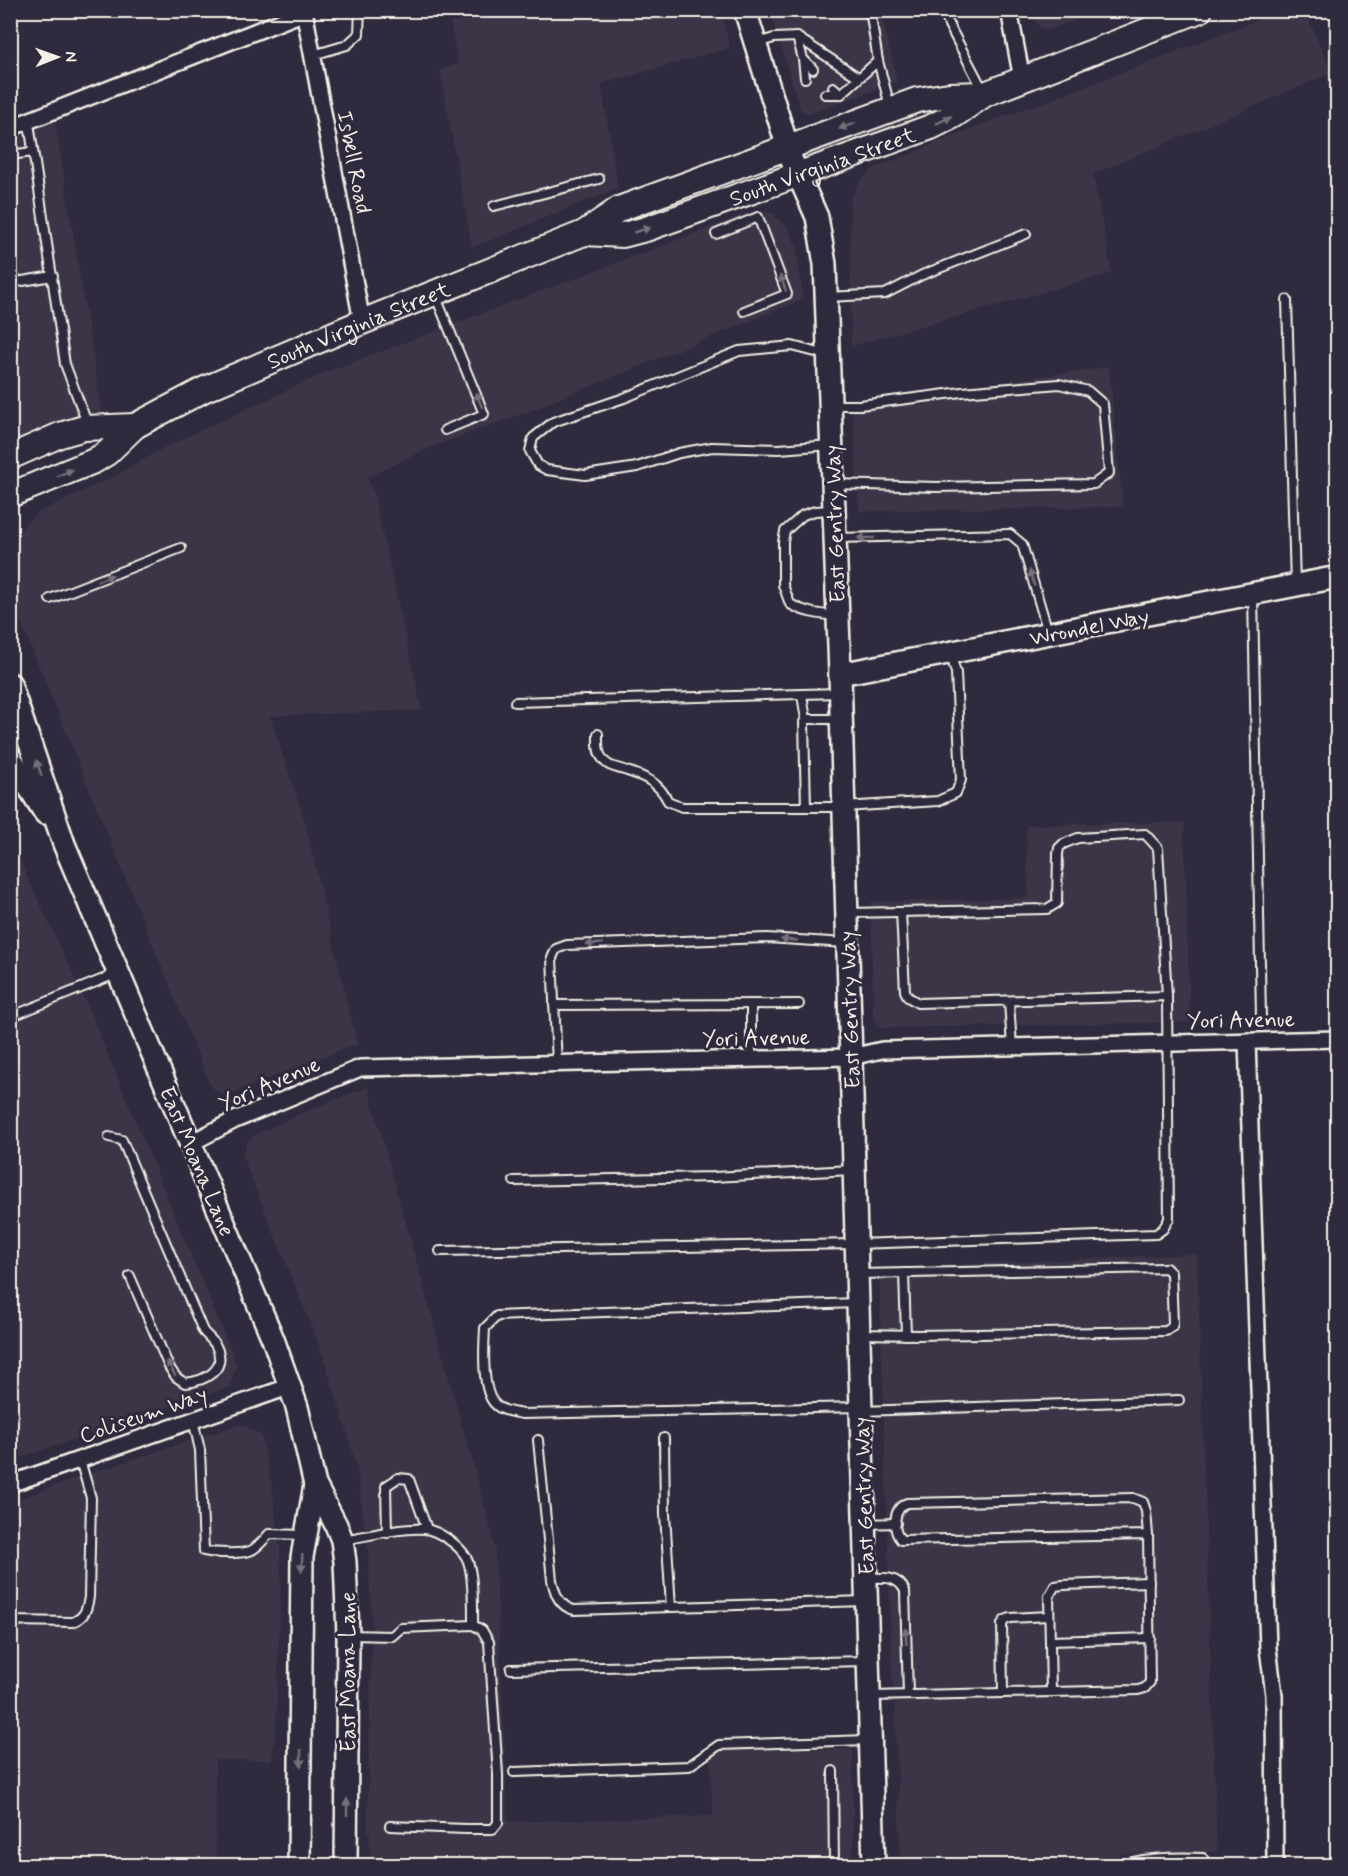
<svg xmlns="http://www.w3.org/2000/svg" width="1348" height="1876" viewBox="0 0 1348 1876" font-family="Mynerve,sans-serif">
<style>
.built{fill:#3b3647}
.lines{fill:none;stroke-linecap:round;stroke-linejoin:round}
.lane-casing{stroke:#f4f1e8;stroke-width:12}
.street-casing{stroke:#f4f1e8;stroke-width:20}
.secondary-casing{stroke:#f4f1e8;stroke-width:26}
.primary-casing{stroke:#f4f1e8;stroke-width:28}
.lane{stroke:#2f2a3d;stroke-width:8}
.street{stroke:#2f2a3d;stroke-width:15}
.secondary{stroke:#2f2a3d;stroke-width:21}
.primary{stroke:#2f2a3d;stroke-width:24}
.oneway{fill:#747079}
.labels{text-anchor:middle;stroke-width:6;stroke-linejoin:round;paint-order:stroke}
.street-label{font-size:22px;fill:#f4f1e8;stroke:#2f2a3d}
</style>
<rect width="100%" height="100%" fill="#2f2a3d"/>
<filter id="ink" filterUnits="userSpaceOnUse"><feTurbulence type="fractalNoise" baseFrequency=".0167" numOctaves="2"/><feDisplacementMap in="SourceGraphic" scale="12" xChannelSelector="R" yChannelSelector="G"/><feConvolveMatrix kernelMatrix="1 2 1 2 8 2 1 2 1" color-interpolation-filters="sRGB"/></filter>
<g filter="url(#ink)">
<g class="built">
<path d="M448,11H721L730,48L601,84L618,188L472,248L440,70L458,64Z"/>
<path d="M770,11H881L897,82L808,114L800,109Z"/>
<path d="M1031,11V10L1103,11L1048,30L1041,28L1034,19Z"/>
<path d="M1280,11H1305L1332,73L1093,174L1112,273L851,346L850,199L859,183L873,169L995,119L1061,96Z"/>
<path d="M55,121L102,411L11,440V136L18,135Z"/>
<path d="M754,211H764L772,213L788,228L797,247L803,299L530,411L426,449L367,478L373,491L422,710L270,716L304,819L357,1044L230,1094H222L211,1087L22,625L11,586L10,551L23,526L39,512L107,480L169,445L329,371Z"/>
<path d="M1109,367L1123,507L859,511L852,402Z"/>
<path d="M1184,822L1190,1022L880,1028L873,1020L871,902L1028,898L1026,825Z"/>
<path d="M10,840L86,1002L237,1365L229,1387L11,1461Z"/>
<path d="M368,1087L490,1526L495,1549L508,1822L713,1816L710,1755L720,1750L853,1749V1865H369L370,1833L368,1832V1797L372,1624L368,1552L357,1469L345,1424L319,1345L242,1155L248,1140L260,1132L316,1107Z"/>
<path d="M1197,1254L1217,1852L1119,1854V1866L901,1865L895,1709L892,1674L879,1268Z"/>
<path d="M240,1424L261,1435L272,1487L280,1548L281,1578L276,1729L272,1760H215L216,1865L11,1866V1503L70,1480Z"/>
</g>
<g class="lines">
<g class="lane-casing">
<g id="lane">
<path d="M870,10L878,61L890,106"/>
<path d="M944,10L949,25L983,90"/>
<path d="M797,37L803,59"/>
<path d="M757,43L774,38L797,37L858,77"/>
<path d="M313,55L347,45L359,34L360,10"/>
<path d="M805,78L803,59L813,69"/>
<path d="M825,94H841L833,87"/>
<path d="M841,94L878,61"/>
<path d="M29,123L65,364L87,423"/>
<path d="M10,155L33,152"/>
<path d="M494,206L599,179"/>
<path d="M716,234L758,217L787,294L744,311"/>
<path d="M10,283L53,276"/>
<path d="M436,297L484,414L445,430"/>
<path d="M828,297L885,294L922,275L1026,234"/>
<path d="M1287,300L1295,584"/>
<path d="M827,355L792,346L739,351L624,398L553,422L533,438L530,451L538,465L547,470L585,475L637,467L679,453L712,447L779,449L831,445"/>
<path d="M833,405H860L962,392L1059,384L1088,391L1103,404L1109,473L1094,484L937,487L834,484"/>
<path d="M832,510L815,511L803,515L785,531L783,542V585L790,604C805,613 819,614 836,616"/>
<path d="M836,538L1010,534L1022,544L1048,632"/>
<path d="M1253,595L1261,1017"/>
<path d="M50,599L181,548"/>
<path d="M802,695L806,719"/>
<path d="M515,702L839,693"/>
<path d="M598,734C598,742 597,751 602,758C608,768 617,767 627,771C646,777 659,783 668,801L682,807H844L938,801L956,793L961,780L956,673L951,655"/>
<path d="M806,807L804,722L806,719H839"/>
<path d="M901,912L905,991L908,997L918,1003L1167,996"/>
<path d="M1009,1001L1012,1047"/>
<path d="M751,1004V1059"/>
<path d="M554,1005L799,1004"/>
<path d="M10,1017L118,973"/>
<path d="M557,1064L552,958L556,949L567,945L767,938L846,943"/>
<path d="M109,1137L122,1140L203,1331C207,1336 213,1340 216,1346C228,1370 205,1381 185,1383L176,1377L169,1367L130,1276"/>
<path d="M514,1181L713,1177L852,1170"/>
<path d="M440,1251L856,1244L1156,1234L1163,1229L1169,1219L1167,996L1158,848L1145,834L1078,838L1063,844L1059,848L1058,854L1057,903L1047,909L847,913"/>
<path d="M904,1273L906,1335"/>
<path d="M858,1274L1166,1268L1171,1273L1173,1323L1172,1327L1166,1331L917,1335L860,1334"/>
<path d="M856,1303L497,1316L485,1328C484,1346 481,1391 495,1404C501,1411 513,1412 522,1414L860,1407"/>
<path d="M862,1411L1179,1400"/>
<path d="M193,1420L200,1450L204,1551C215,1553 242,1555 252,1550C259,1546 264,1540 269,1534L304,1535"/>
<path d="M664,1438L665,1514L671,1607"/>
<path d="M538,1440L552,1580C555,1594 559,1606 574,1610L865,1601"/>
<path d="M865,1524L896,1523"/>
<path d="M387,1533L386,1486L398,1478L409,1479L427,1529"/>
<path d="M343,1540C368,1536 401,1527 425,1529C439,1531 459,1545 466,1557C474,1571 473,1609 473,1625L401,1628L392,1636L349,1635"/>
<path d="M867,1578C882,1578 898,1575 905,1591L908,1695"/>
<path d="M10,1621L73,1622C85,1617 87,1609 89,1597L91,1498L80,1460"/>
<path d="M1050,1641L1150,1638"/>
<path d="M511,1669L866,1661"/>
<path d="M1051,1692L1049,1596L1055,1586L1063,1585L1149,1582"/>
<path d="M1003,1693L1002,1624L1005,1620L1010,1618L1049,1616"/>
<path d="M870,1696L1138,1690L1145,1688L1150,1682L1148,1535L1146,1511L1143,1502L1133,1498L907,1503C893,1508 892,1530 901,1540L1148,1535"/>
<path d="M833,1771L834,1866"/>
<path d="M514,1772L689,1766L719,1745L868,1740"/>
<path d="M390,1826L466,1829H493L498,1823V1775L489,1642L482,1630L473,1625"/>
<path d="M1132,1866V1862C1156,1857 1178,1857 1203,1858L1206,1866"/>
</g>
</g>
<g class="street-casing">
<g id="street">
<path d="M304,10L362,322"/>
<path d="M1009,10L1022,79"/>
<path d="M10,128L305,12"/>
<path d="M1247,1041L1268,1648L1274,1695L1275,1866"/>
<path d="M191,1143L235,1120L360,1068L851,1057L882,1050L1338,1039"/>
<path d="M10,1484L291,1386"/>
</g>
</g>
<g class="secondary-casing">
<g id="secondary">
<path d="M745,10L792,161L817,217L825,264L840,674L874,1866"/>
<path d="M840,674L1338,577"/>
<path d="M10,684L64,844L273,1339L297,1407L315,1485L336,1525L342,1540L345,1562L348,1635L346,1866"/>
<path d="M10,757L45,813"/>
<path d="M299,1866L302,1557L315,1485"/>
</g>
</g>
<g class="primary-casing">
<g id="primary">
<path id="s1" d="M584,233L623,235L646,229L931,127L953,116L985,94L1200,10"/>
<path d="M10,457L60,435L84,428L135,426"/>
<path id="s2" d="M10,495L94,461L107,453L135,426L205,389L362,322L584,233L619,209L917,100L949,95L985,94"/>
</g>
</g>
<use href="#lane" class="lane"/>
<use href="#street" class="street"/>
<use href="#secondary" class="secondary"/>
<use href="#primary" class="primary"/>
</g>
<defs><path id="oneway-solid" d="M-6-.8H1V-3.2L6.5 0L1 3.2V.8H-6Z" transform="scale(1.5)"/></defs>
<g class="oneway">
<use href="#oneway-solid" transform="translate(944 120) rotate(-26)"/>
<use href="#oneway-solid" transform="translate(847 126) rotate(160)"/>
<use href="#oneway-solid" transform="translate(642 230) rotate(-16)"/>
<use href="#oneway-solid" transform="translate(783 283) rotate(-111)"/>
<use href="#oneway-solid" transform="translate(479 400) rotate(-112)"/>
<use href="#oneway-solid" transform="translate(65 473) rotate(-22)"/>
<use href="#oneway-solid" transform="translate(866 538) rotate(179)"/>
<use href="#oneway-solid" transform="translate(105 578) rotate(-22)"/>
<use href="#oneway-solid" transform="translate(1032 578) rotate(-107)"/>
<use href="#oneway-solid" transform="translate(39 768) rotate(-108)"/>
<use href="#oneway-solid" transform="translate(789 940) rotate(-176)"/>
<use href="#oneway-solid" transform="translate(594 944) rotate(177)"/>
<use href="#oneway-solid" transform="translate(171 1368) rotate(-119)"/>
<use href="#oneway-solid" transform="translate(302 1563) rotate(92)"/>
<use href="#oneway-solid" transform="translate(906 1636) rotate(-92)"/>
<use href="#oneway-solid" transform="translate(301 1758) rotate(91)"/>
<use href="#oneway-solid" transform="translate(347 1807) rotate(-90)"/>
</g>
</g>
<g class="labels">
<g class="street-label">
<text transform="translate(355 162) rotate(79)" y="8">Isbell Road</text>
<text dy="8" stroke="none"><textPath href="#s1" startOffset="250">South Virginia Street</textPath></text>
<text dy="8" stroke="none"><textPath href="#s2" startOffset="390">South Virginia Street</textPath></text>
<text transform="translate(834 524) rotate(-92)" y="8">East Gentry Way</text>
<text transform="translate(1089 626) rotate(-11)" y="8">Wrondel Way</text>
<text transform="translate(849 1010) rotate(-92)" y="8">East Gentry Way</text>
<text transform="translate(1241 1019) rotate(-1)" y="8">Yori Avenue</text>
<text transform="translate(756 1037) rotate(-1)" y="8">Yori Avenue</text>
<text transform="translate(269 1083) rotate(-23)" y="8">Yori Avenue</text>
<text transform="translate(198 1161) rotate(67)" y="8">East Moana Lane</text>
<text transform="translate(143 1414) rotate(-19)" y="8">Coliseum Way</text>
<text transform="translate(863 1496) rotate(-92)" y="8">East Gentry Way</text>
<text transform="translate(347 1672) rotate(-90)" y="8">East Moana Lane</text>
</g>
</g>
<rect width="1348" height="1876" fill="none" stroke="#2f2a3d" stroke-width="36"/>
<rect x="18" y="18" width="1312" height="1840" fill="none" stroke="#f4f1e8" stroke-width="2" filter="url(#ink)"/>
<g transform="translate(57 57) rotate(89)" stroke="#2f2a3d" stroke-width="4.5" paint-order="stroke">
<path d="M0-4.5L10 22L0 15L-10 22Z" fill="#f4f1e8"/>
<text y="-9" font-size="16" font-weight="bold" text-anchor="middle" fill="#f4f1e8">N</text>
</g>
</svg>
